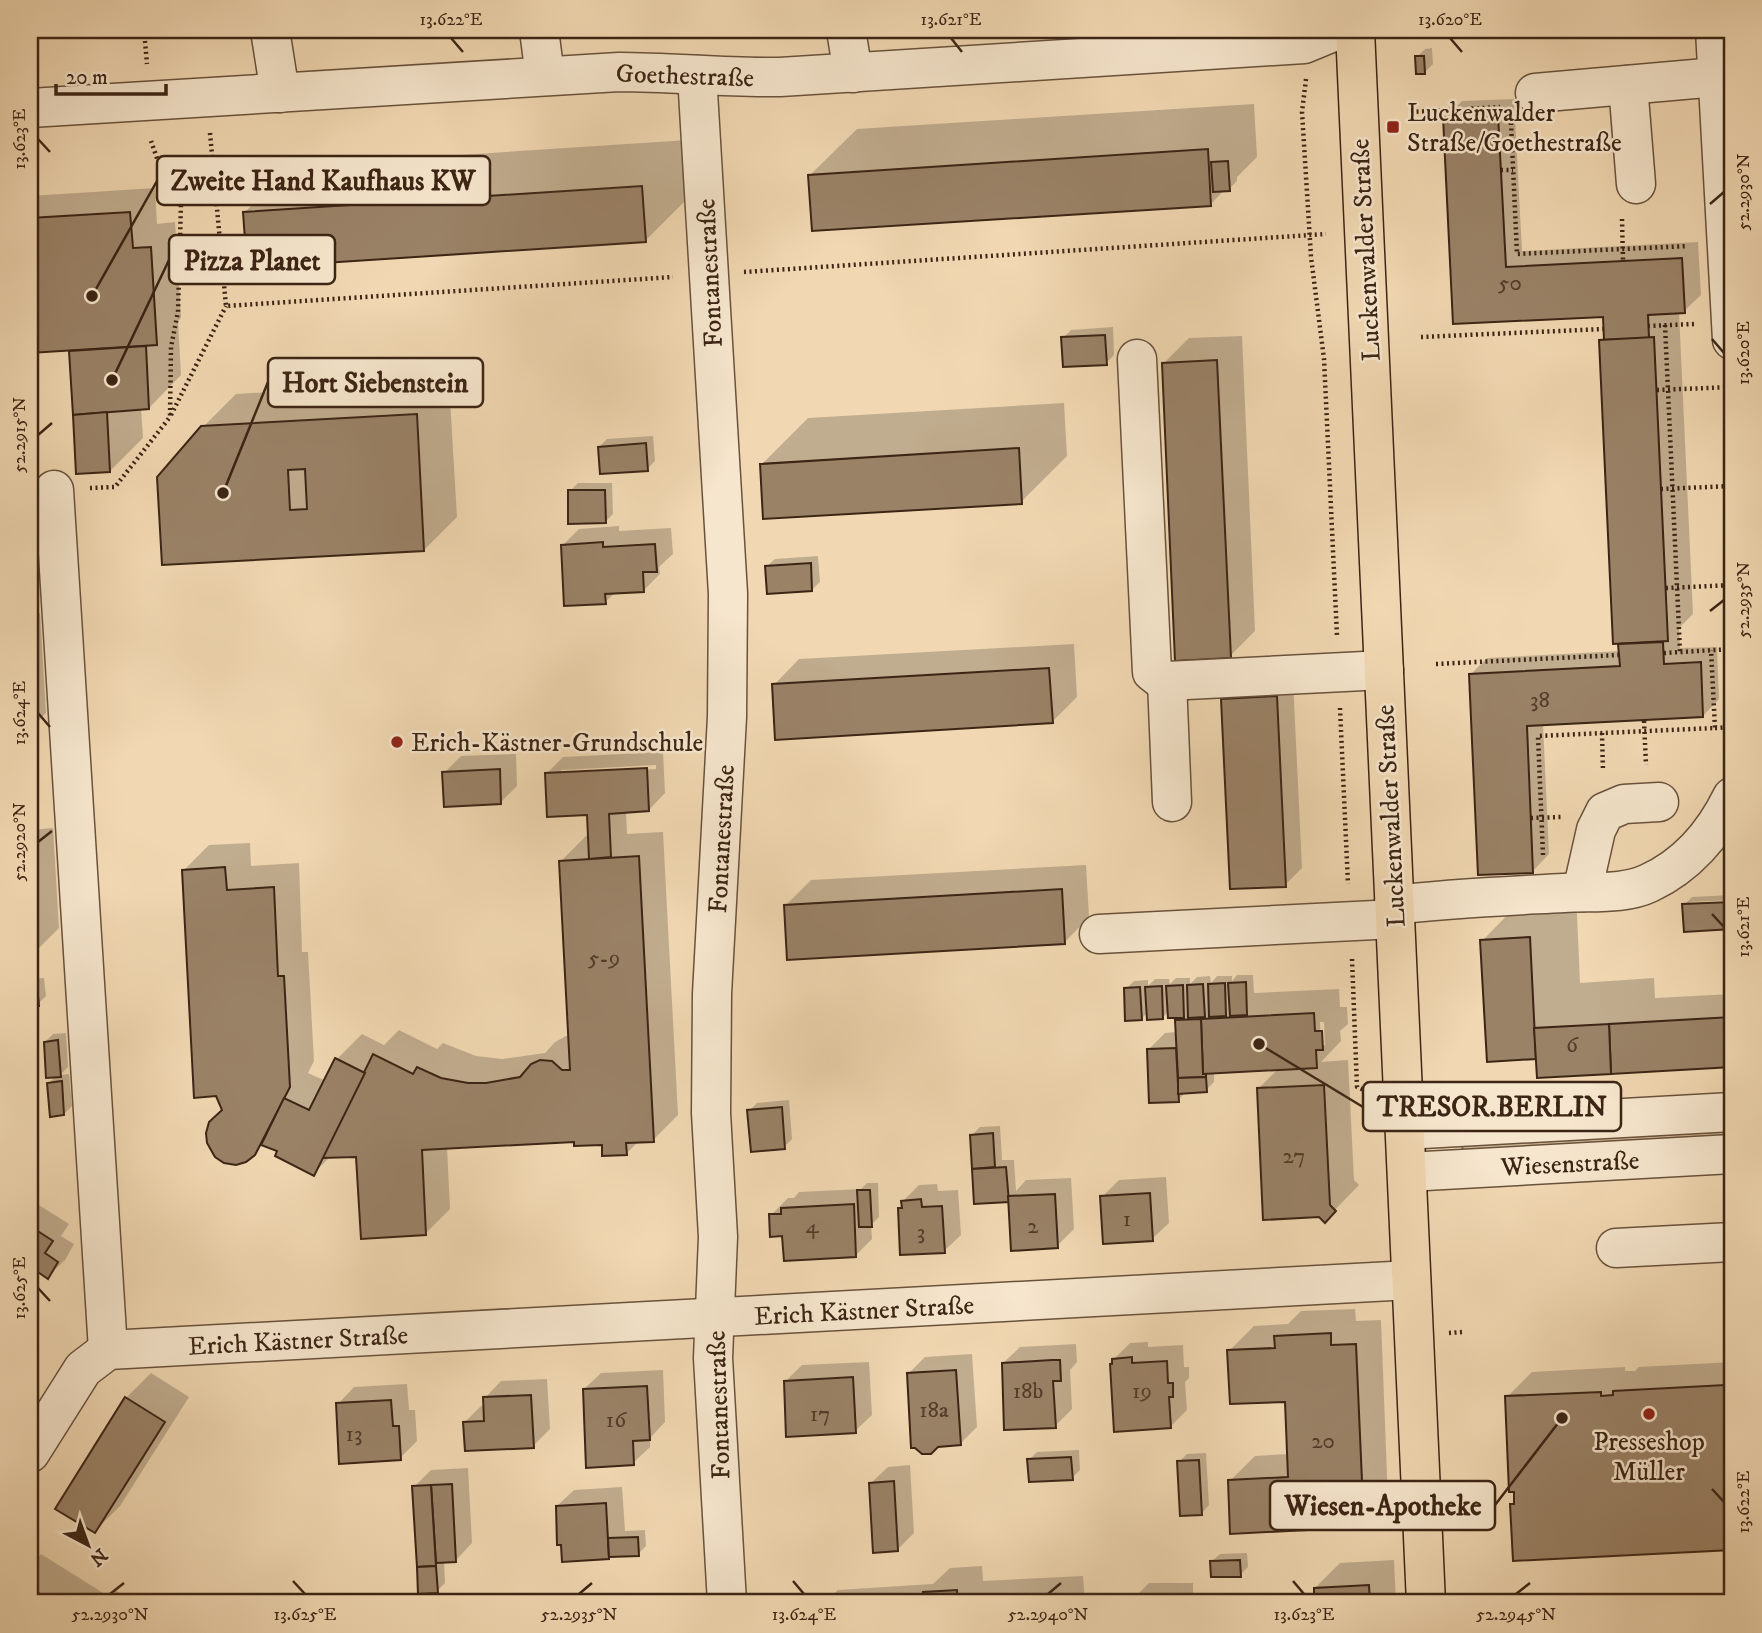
<svg xmlns="http://www.w3.org/2000/svg" width="1762" height="1633" viewBox="0 0 1762 1633" font-family="'IM FELL DW Pica',serif">
<style>
.green{fill:#d2ba97;stroke:#877056;stroke-width:2}
.shadow{fill:#0003;fill-rule:evenodd}
.building{fill:#9a8267;stroke:#3c2515;stroke-width:2;fill-rule:evenodd}
.lines{fill:none;stroke-linecap:round;stroke-linejoin:round}
.minor-casing{stroke:#69523c;stroke-width:41}
.major-casing{stroke:#3c2515;stroke-width:41}
.path{stroke:#3c2515;stroke-width:4.5;stroke-dasharray:2 3.5;stroke-linecap:butt}
.minor{stroke:#f6e6cd;stroke-width:38}
.major{stroke:#f1d8b2;stroke-width:38}
.ticks{fill:none;stroke:#3c2515;stroke-width:2.5}
.poi-dot{fill:#8f2418;stroke:#f6e6cd;stroke-width:2.5}
.labels{text-anchor:middle;stroke-width:5;stroke-linejoin:round;paint-order:stroke}
.number-label{font-size:23px;fill:#543c2a}
.street-label{font-size:26px;fill:#3c2515;stroke:#f6e6cd}
.poi-label{font-size:26px;fill:#3c2515;stroke:#f6e6cd;text-anchor:start}
.leader{fill:none;stroke:#3c2515;stroke-width:2.5}
.callout-dot{fill:#3c2515;stroke:#f6e6cd;stroke-width:2.5}
.callout{fill:#f6e6cd;stroke:#3c2515;stroke-width:2.5}
.callout-label{font-size:28px;text-anchor:middle;font-weight:bold;fill:#3c2515}
.neatline{fill:none;stroke:#3c2515;stroke-width:2.5}
.ticks-label{font-size:18px;text-anchor:middle;fill:#3c2515}
</style>
<rect width="100%" height="100%" fill="#f1d8b2"/>
<filter id="stains"><feTurbulence type="fractalNoise" baseFrequency=".00286" numOctaves="4"/><feColorMatrix values="0 0 0 0 .2 0 0 0 0 .09 0 0 0 0 .02 0 0 0 .5 -.17"/></filter>
<radialGradient id="worn" r=".72"><stop offset=".6" stop-color="#630" stop-opacity="0"/><stop offset="1" stop-color="#630" stop-opacity=".3"/></radialGradient>
<path class="green" d="M1635,1130L1642,1136L1732,1131V1144L1463,1157L1462,1140Z"/>
<g class="shadow">
<path d="M1432,48L1433,64L1425,72L1417,57L1425,49Z"/>
<path d="M1514,99L1522,251L1698,242L1701,295L1684,311L1679,312L1693,614L1679,628L1680,648L1717,647L1719,699L1703,716L1543,724L1549,854L1533,871L1471,674L1487,658L1620,651V644L1623,641L1601,341L1606,336L1605,315L1454,322L1445,118L1462,101Z"/>
<path d="M1254,104L1257,157L1237,177V181L1229,189H1225L1211,204L810,175L857,129Z"/>
<path d="M688,140L692,194L645,241L245,212L292,166Z"/>
<path d="M155,188L157,224L175,222L181,318L178,321L181,375L149,408H141L143,438L110,471L71,351L73,348L30,351V196Z"/>
<path d="M1113,327L1114,355L1106,363L1063,338L1071,330Z"/>
<path d="M1242,336L1255,631L1230,656L1164,363L1189,338Z"/>
<path d="M449,382L457,517L424,550L159,478L203,427L236,394Z"/>
<path d="M1064,403L1067,456L1021,502L762,464L808,418Z"/>
<path d="M653,436L655,461L647,469L599,447L607,439Z"/>
<path d="M578,483H612L613,514L605,522L570,491Z"/>
<path d="M619,526V531L671,528L673,554L659,567L660,574L643,591L616,592L605,602L562,546L579,529Z"/>
<path d="M818,556L820,582L812,590L767,566L775,559Z"/>
<path d="M40,613L46,713L30,729V614Z"/>
<path d="M1074,644L1077,697L1052,722L774,685L799,659Z"/>
<path d="M1293,680L1302,868L1285,885L1223,699L1240,683Z"/>
<path d="M663,752L665,793L649,810L626,811L627,834L663,832L678,1115L653,1140L639,1141L626,1154L603,1143L576,1140L447,1147L450,1209L425,1234L358,1155L331,1156L314,1173L280,1150L263,1144L250,1157L220,1159L210,1148L207,1138L224,1109L184,870L209,845L250,843L251,866L299,863L302,952H308L314,1061L308,1073L326,1081L337,1059L362,1034L384,1045L399,1030L437,1049L443,1043L476,1056L502,1059L545,1053L555,1042L566,1036H570L561,861L586,836H590L588,813L546,774L563,757ZM656,765V769L561,774V770Z"/>
<path d="M516,754L517,786L501,802L444,773L461,756Z"/>
<path d="M53,828L59,928L30,957V830Z"/>
<path d="M1086,865L1089,917L1064,943L786,905L811,880Z"/>
<path d="M1576,892L1580,983L1654,978L1655,998L1732,994V1065L1539,1076L1538,1057L1482,941L1528,894Z"/>
<path d="M1732,895V900L1690,902V906L1732,903V928L1686,930L1684,905L1692,897Z"/>
<path d="M1237,975H1253L1254,993L1339,989L1340,1007H1347L1348,1024L1340,1031L1341,1041L1321,1062L1348,1060L1354,1180L1359,1185L1325,1220L1259,1088L1279,1068L1214,1072V1082L1206,1090L1187,1091L1178,1100L1148,1050L1165,1033L1177,1032V1021L1181,1016L1169,1011L1163,1017L1149,1011L1141,1019L1126,989L1134,981L1148,980V986L1155,979H1169L1170,984L1176,978H1190V984L1197,977L1210,976L1211,983L1217,976H1232V981ZM1320,1022H1324L1325,1045H1321Z"/>
<path d="M44,978L46,996L37,1005L38,1016L30,1023V979Z"/>
<path d="M66,1033L68,1067L60,1075L69,1074L72,1106L64,1114L49,1083L57,1075L45,1042L53,1034Z"/>
<path d="M789,1100L792,1139L784,1147L749,1111L757,1103Z"/>
<path d="M1000,1126L1002,1160H1014L1016,1191L1026,1180L1071,1178L1074,1229L1057,1246L1010,1200L976,1202L972,1135L980,1127Z"/>
<path d="M1166,1177L1169,1223L1152,1239L1102,1197L1119,1180Z"/>
<path d="M867,1183H878L879,1217L871,1225L872,1239L855,1256L784,1234L771,1215L788,1198H794L799,1192L861,1189Z"/>
<path d="M937,1184L938,1191L958,1190L961,1235L944,1251L899,1209L903,1205V1201L919,1185Z"/>
<path d="M31,1200L69,1224L61,1236L74,1244L65,1260L48,1276L37,1270L30,1277Z"/>
<path d="M1355,1309L1356,1321L1381,1320L1388,1501L1363,1526L1230,1481L1255,1456L1289,1454L1286,1400L1229,1351L1254,1326L1288,1324L1301,1311Z"/>
<path d="M1148,1342V1347L1183,1345L1184,1367H1189V1378L1185,1382L1187,1410L1170,1427L1114,1359L1130,1343Z"/>
<path d="M1076,1344L1077,1362L1070,1370L1072,1409L1055,1426L1003,1363L1020,1347Z"/>
<path d="M972,1354L977,1427L960,1444L908,1374L925,1357Z"/>
<path d="M869,1362L872,1415L855,1431L785,1382L802,1365Z"/>
<path d="M1732,1362V1548L1514,1559L1512,1505L1516,1501L1507,1397L1532,1372L1625,1367V1371H1635L1639,1367Z"/>
<path d="M663,1370L665,1422L650,1438V1447L633,1463L584,1389L601,1373Z"/>
<path d="M151,1373L189,1397L120,1506L95,1531L126,1398Z"/>
<path d="M547,1379L550,1429L533,1446L465,1422L481,1406H485V1398L501,1381Z"/>
<path d="M407,1384L409,1410H415L417,1441L400,1458L338,1404L354,1387Z"/>
<path d="M1079,1450L1080,1470L1072,1478L1029,1460L1037,1452Z"/>
<path d="M1206,1453L1209,1505L1202,1513L1179,1462L1187,1454Z"/>
<path d="M910,1465L914,1533L897,1550L871,1483L888,1467Z"/>
<path d="M468,1468L472,1543L456,1560L444,1562L445,1583L437,1591L414,1487L431,1470Z"/>
<path d="M622,1487L625,1531L645,1530L646,1546L638,1554L611,1555L608,1558L557,1506L574,1490Z"/>
<path d="M1247,1553L1248,1567L1240,1575L1212,1561L1220,1554Z"/>
<path d="M41,1554L108,1596L115,1590L124,1595L119,1603H30V1566Z"/>
<path d="M1394,1560L1396,1603H1316L1315,1588L1340,1563Z"/>
<path d="M982,1566L983,1581L1083,1576L1085,1603H824L838,1590L933,1584L950,1568Z"/>
<path d="M1149,1583H1193V1603H1129Z"/>
<path d="M653,1593V1601L675,1600V1603H617L626,1594Z"/>
</g>
<g class="building">
<path d="M1415,56H1424L1425,74H1416Z"/>
<path d="M1498,115L1506,267L1682,258L1685,313L1648,315L1649,338L1604,340L1603,317L1453,324L1443,117Z"/>
<path d="M1208,149L1211,206L812,231L808,175Z"/>
<path d="M1228,161L1230,191L1213,192L1211,162Z"/>
<path d="M642,186L646,242L247,268L243,212Z"/>
<path d="M130,212L133,248L151,247L157,345L30,353V218Z"/>
<path d="M1105,335L1107,365L1063,367L1061,337Z"/>
<path d="M1654,337L1668,641L1613,644L1599,340Z"/>
<path d="M146,346L149,409L73,415L69,351Z"/>
<path d="M1217,360L1231,658L1175,661L1162,363Z"/>
<path d="M107,412L110,472L76,474L73,415Z"/>
<path d="M417,414L424,551L162,565L157,477L201,426ZM305,469L307,509L290,510L288,470Z"/>
<path d="M646,443L648,471L600,474L598,447Z"/>
<path d="M1019,448L1022,504L763,519L760,464Z"/>
<path d="M568,490H605L606,523L568,524Z"/>
<path d="M603,542V547L655,544L657,572H643L644,592L605,594L606,604L564,606L561,545Z"/>
<path d="M811,563L812,591L767,594L765,566Z"/>
<path d="M1663,642L1664,664L1701,662L1703,717L1527,726L1533,873L1478,875L1469,674L1620,666L1618,644Z"/>
<path d="M1049,668L1053,723L775,740L772,684Z"/>
<path d="M1277,696L1286,887L1230,889L1221,699Z"/>
<path d="M647,768L649,811L609,814L611,857L589,859L587,815L547,817L545,773Z"/>
<path d="M500,769L501,804L444,807L442,772Z"/>
<path d="M639,856L654,1142L626,1143L627,1155L602,1156V1145L574,1146V1142L422,1150L426,1235L361,1239L356,1157L322,1158L373,1054L413,1074L417,1067L441,1078L468,1083H486L520,1077L531,1064L540,1060L552,1061L562,1070H570L559,861Z"/>
<path d="M225,867L227,890L274,887L278,976H284L290,1087L255,1155L246,1162L236,1165L224,1163L215,1157L207,1143L206,1133L209,1122L222,1110L216,1096L194,1098L182,870Z"/>
<path d="M1062,889L1065,944L787,960L784,905Z"/>
<path d="M1732,902V929L1684,932L1682,904Z"/>
<path d="M1530,937L1536,1059L1487,1062L1480,940Z"/>
<path d="M1246,982L1247,1015L1230,1016L1228,983Z"/>
<path d="M1225,983L1226,1016L1209,1017L1208,984Z"/>
<path d="M1203,984L1205,1017L1188,1018L1187,985Z"/>
<path d="M37,985L39,1006H30V986Z"/>
<path d="M1183,985L1184,1018H1168L1166,986Z"/>
<path d="M1162,986L1163,1019L1147,1020L1145,987Z"/>
<path d="M1140,987L1142,1020L1125,1021L1124,988Z"/>
<path d="M1314,1013L1315,1031H1322L1323,1050H1316L1317,1068L1203,1074L1201,1019Z"/>
<path d="M1732,1017V1067L1611,1074L1609,1024Z"/>
<path d="M1201,1019L1203,1074H1206V1077L1178,1078L1175,1020Z"/>
<path d="M1609,1024L1611,1074L1537,1078L1534,1028Z"/>
<path d="M58,1040L61,1077L46,1078L44,1042Z"/>
<path d="M1176,1048L1179,1102L1149,1103L1147,1049Z"/>
<path d="M335,1058L365,1073L314,1176L275,1156L277,1151L261,1145L284,1098L309,1110Z"/>
<path d="M1206,1077L1207,1092L1178,1094V1078Z"/>
<path d="M62,1081L64,1115L50,1117L47,1083Z"/>
<path d="M1324,1085L1330,1205L1336,1211L1325,1223L1319,1217L1263,1220L1257,1088Z"/>
<path d="M782,1107L785,1149L751,1152L747,1110Z"/>
<path d="M993,1133L995,1167L972,1169L970,1135Z"/>
<path d="M1006,1167L1009,1202L974,1204L972,1169Z"/>
<path d="M857,1190H870L872,1227H859Z"/>
<path d="M1150,1193L1153,1241L1103,1244L1100,1196Z"/>
<path d="M1055,1194L1058,1248L1011,1251L1008,1196Z"/>
<path d="M921,1199L922,1207L942,1206L945,1253L900,1255L898,1208H902L901,1201Z"/>
<path d="M854,1204L856,1257L784,1261L782,1236L770,1237L769,1214H781V1208Z"/>
<path d="M30,1226L53,1241L45,1253L58,1262L48,1279L35,1270L30,1278Z"/>
<path d="M1331,1333V1345L1356,1344L1364,1527L1230,1534L1228,1480L1288,1477L1285,1402L1230,1404L1227,1350L1275,1348L1274,1336Z"/>
<path d="M1132,1357V1363L1167,1361L1168,1383H1173V1397H1169L1171,1428L1114,1432L1110,1364H1112V1359Z"/>
<path d="M1052,1360H1060L1061,1381H1053L1056,1428L1004,1430L1002,1363Z"/>
<path d="M956,1370L961,1445L938,1447L931,1454H922L915,1448H911L907,1373Z"/>
<path d="M853,1377L856,1433L786,1437L784,1381Z"/>
<path d="M1725,1385V1390L1732,1389V1550L1513,1561L1510,1504H1514V1492H1509L1505,1396L1601,1392V1396L1613,1395V1391Z"/>
<path d="M647,1386L650,1440L633,1441L634,1465L586,1468L583,1389Z"/>
<path d="M531,1395L534,1448L465,1451L463,1422L484,1421L483,1397Z"/>
<path d="M125,1397L165,1422L95,1533L55,1509Z"/>
<path d="M391,1400L393,1426H399L401,1460L339,1464L336,1403Z"/>
<path d="M1071,1457L1073,1480L1029,1482L1027,1459Z"/>
<path d="M1199,1460L1202,1515L1180,1516L1177,1461Z"/>
<path d="M894,1481L898,1551L873,1553L869,1483Z"/>
<path d="M452,1484L456,1562L436,1563L431,1485Z"/>
<path d="M431,1485L436,1566L417,1567L412,1486Z"/>
<path d="M606,1503L609,1559L562,1562L561,1545H557L556,1506Z"/>
<path d="M638,1537L639,1556L609,1557L608,1538Z"/>
<path d="M1240,1560L1241,1577H1211L1210,1561Z"/>
<path d="M436,1566L438,1593L418,1594L417,1567Z"/>
<path d="M1369,1585L1370,1603H1314V1588Z"/>
<path d="M30,1588L55,1603H30Z"/>
<path d="M957,1590L958,1603H924L923,1592Z"/>
<path d="M1130,1599H1177V1603H1126Z"/>
<path d="M1058,1600L1059,1603H1000Z"/>
</g>
<g class="lines">
<g class="minor-casing">
<g id="minor">
<path d="M270,30L280,93"/>
<path d="M539,30L545,76"/>
<path d="M846,30L853,73"/>
<path d="M1715,30L1732,340"/>
<path d="M697,75L728,594L727,717L712,994L711,1113L718,1237L713,1358L727,1603"/>
<path d="M1628,85L1636,184"/>
<path d="M1535,93L1717,77"/>
<path d="M30,108L619,72C673,72 726,78 780,77L1304,44L1338,30"/>
<path d="M1137,359L1152,672L1161,679L1167,681L1384,670"/>
<path d="M54,490L108,1350"/>
<path d="M1167,681L1172,802"/>
<path d="M1582,892L1596,830L1605,812L1624,804L1659,802"/>
<path d="M1394,905C1451,898 1507,896 1564,893C1591,891 1624,895 1649,883C1686,866 1714,834 1732,797"/>
<path d="M1099,934L1395,919"/>
<path d="M1405,1130L1732,1112"/>
<path d="M1407,1172L1732,1154"/>
<path d="M1616,1248L1732,1242"/>
<path d="M30,1453L83,1369L108,1350L1411,1280"/>
</g>
</g>
<g class="major-casing">
<path id="major" d="M1355,30L1426,1603"/>
</g>
<g class="path">
<path d="M144,30L147,64"/>
<path d="M1306,79L1302,112L1311,257L1324,359L1337,636"/>
<path d="M1411,112L1500,107"/>
<path d="M1511,123L1517,254L1688,246"/>
<path d="M210,133L226,306L673,277"/>
<path d="M1501,170H1513"/>
<path d="M1622,219L1623,261"/>
<path d="M744,272L1326,234"/>
<path d="M1665,325L1680,652"/>
<path d="M1648,326L1695,324"/>
<path d="M1421,337L1604,329"/>
<path d="M1657,390L1732,387"/>
<path d="M171,415L226,306"/>
<path d="M90,488L115,487L170,417L171,347L178,312L181,203L159,164L151,141"/>
<path d="M1661,489L1732,486"/>
<path d="M1666,588L1732,585"/>
<path d="M1664,653L1732,649"/>
<path d="M1436,664L1619,655"/>
<path d="M1340,708L1348,884"/>
<path d="M1644,721L1646,765"/>
<path d="M1715,728L1732,727"/>
<path d="M1602,733L1603,771"/>
<path d="M1531,818L1561,817"/>
<path d="M1543,855L1538,736L1715,728L1711,650"/>
<path d="M1352,959L1357,1087L1364,1090"/>
<path d="M1449,1333L1462,1332"/>
</g>
<use href="#minor" class="minor"/>
<use href="#major" class="major"/>
</g>
<path class="ticks" d="M451,38L463,52M951,38L962,52M1450,38L1462,52M38,139L50,152M1710,204L1724,192M1712,339L1724,353M38,435L52,423M1710,611L1724,600M38,713L50,727M38,842L52,831M1712,914L1724,927M38,1288L50,1301M1712,1489L1724,1502M293,1581L305,1594M793,1581L804,1594M1293,1581L1304,1594M110,1594L124,1583M579,1594L592,1583M1048,1594L1061,1583M1516,1594L1530,1583"/>
<g class="poi-dot">
<rect x="1386" y="120" width="14" height="14" rx="3.5"/>
<circle cx="397" cy="742" r="7"/>
<circle cx="1649" cy="1414" r="7"/>
</g>
<g class="labels">
<g class="number-label">
<text x="1510" y="290">50</text>
<text x="1540" y="707">38</text>
<text x="604" y="965">5-9</text>
<text x="1572" y="1052">6</text>
<text x="1294" y="1163">27</text>
<text x="1127" y="1226">1</text>
<text x="812" y="1233">4</text>
<text x="1033" y="1233">2</text>
<text x="921" y="1239">3</text>
<text x="1028" y="1398">18b</text>
<text x="1142" y="1398">19</text>
<text x="934" y="1417">18a</text>
<text x="820" y="1421">17</text>
<text x="616" y="1427">16</text>
<text x="354" y="1441">13</text>
<text x="1323" y="1448">20</text>
</g>
<g class="street-label">
<text transform="translate(685 75) rotate(2)" y="9">Goethestraße</text>
<text transform="translate(1365 250) rotate(-93)" y="9">Luckenwalder Straße</text>
<text transform="translate(709 273) rotate(-93)" y="9">Fontanestraße</text>
<text transform="translate(1390 816) rotate(-93)" y="9">Luckenwalder Straße</text>
<text transform="translate(721 839) rotate(-87)" y="9">Fontanestraße</text>
<text transform="translate(1570 1163) rotate(-3)" y="9">Wiesenstraße</text>
<text transform="translate(864 1310) rotate(-3)" y="9">Erich Kästner Straße</text>
<text transform="translate(298 1340) rotate(-3)" y="9">Erich Kästner Straße</text>
<text transform="translate(718 1405) rotate(-92)" y="9">Fontanestraße</text>
</g>
<g class="poi-label">
<text x="1407" y="121">Luckenwalder<tspan x="1407" dy="30">Straße/Goethestraße</tspan></text>
<text x="411" y="751">Erich-Kästner-Grundschule</text>
<text x="1649" y="1450" text-anchor="middle">Presseshop<tspan x="1649" dy="30">Müller</tspan></text>
</g>
</g>
<path class="leader" d="M92 296L157 181M112 380L169 260M223 493L268 382M1259 1044L1363 1107M1562 1418L1495 1505"/>
<g class="callout-dot">
<circle cx="92" cy="296" r="7"/>
<circle cx="112" cy="380" r="7"/>
<circle cx="223" cy="493" r="7"/>
<circle cx="1259" cy="1044" r="7"/>
<circle cx="1562" cy="1418" r="7"/>
</g>
<g class="callout">
<rect x="157" y="156" width="333" height="49" rx="7"/>
<rect x="169" y="235" width="166" height="49" rx="7"/>
<rect x="268" y="358" width="215" height="49" rx="7"/>
<rect x="1363" y="1082" width="258" height="49" rx="7"/>
<rect x="1270" y="1481" width="225" height="49" rx="7"/>
</g>
<g class="callout-label">
<text x="323" y="190">Zweite Hand Kaufhaus KW</text>
<text x="252" y="270">Pizza Planet</text>
<text x="375" y="392">Hort Siebenstein</text>
<text x="1492" y="1116">TRESOR.BERLIN</text>
<text x="1383" y="1515">Wiesen-Apotheke</text>
</g>
<rect width="1762" height="1633" fill="none" stroke="#f1d8b2" stroke-width="77"/>
<g transform="translate(88 1545) rotate(139)" stroke="#f6e6cd" stroke-width="5" paint-order="stroke">
<path d="M0-5L12 26L0 18L-12 26Z" fill="#3c2515"/>
<text y="-10" font-size="19" font-weight="bold" text-anchor="middle" fill="#3c2515">N</text>
</g>
<path d="M56 84v10h110v-10" fill="none" stroke="#3c2515" stroke-width="3.5"/>
<text x="66" y="84" font-size="21" fill="#3c2515" stroke="#f6e6cd" stroke-width="5" paint-order="stroke">20 m</text>
<rect x="38" y="38" width="1686" height="1556" class="neatline"/>
<g class="ticks-label">
<text x="451" y="25">13.622°E</text>
<text x="951" y="25">13.621°E</text>
<text x="1450" y="25">13.620°E</text>
<text transform="translate(19 139) rotate(-90)" y="6">13.623°E</text>
<text transform="translate(1743 192) rotate(-90)" y="6">52.2930°N</text>
<text transform="translate(1743 353) rotate(-90)" y="6">13.620°E</text>
<text transform="translate(19 435) rotate(-90)" y="6">52.2915°N</text>
<text transform="translate(1743 600) rotate(-90)" y="6">52.2935°N</text>
<text transform="translate(19 713) rotate(-90)" y="6">13.624°E</text>
<text transform="translate(19 842) rotate(-90)" y="6">52.2920°N</text>
<text transform="translate(1743 927) rotate(-90)" y="6">13.621°E</text>
<text transform="translate(19 1288) rotate(-90)" y="6">13.625°E</text>
<text transform="translate(1743 1502) rotate(-90)" y="6">13.622°E</text>
<text x="110" y="1620">52.2930°N</text>
<text x="305" y="1620">13.625°E</text>
<text x="579" y="1620">52.2935°N</text>
<text x="804" y="1620">13.624°E</text>
<text x="1048" y="1620">52.2940°N</text>
<text x="1304" y="1620">13.623°E</text>
<text x="1516" y="1620">52.2945°N</text>
</g>
<rect width="100%" height="100%" filter="url(#stains)"/>
<rect width="100%" height="100%" fill="url(#worn)"/>
</svg>
